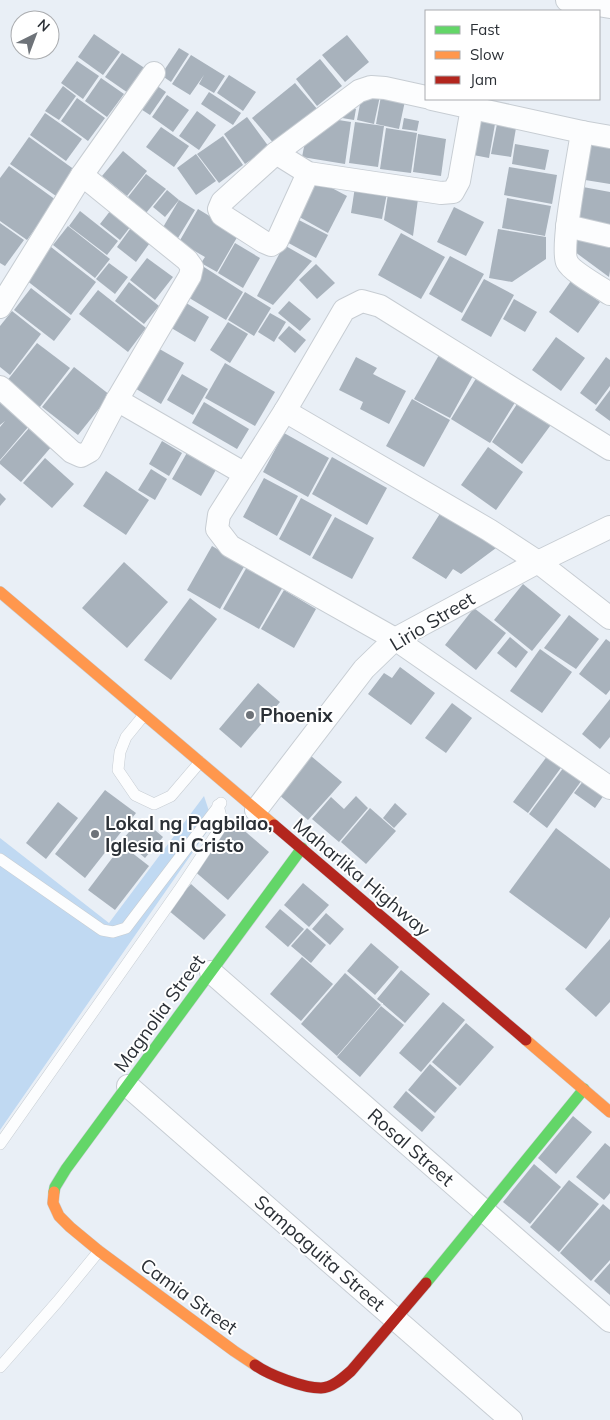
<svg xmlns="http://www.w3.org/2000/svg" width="610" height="1420" viewBox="0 0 610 1420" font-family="Mulish,sans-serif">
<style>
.green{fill:#c0d9f2}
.building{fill:#a8b2bc}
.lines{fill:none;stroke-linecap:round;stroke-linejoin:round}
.lane-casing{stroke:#c7cdd3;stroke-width:12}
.street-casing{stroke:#c7cdd3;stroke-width:24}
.fast-casing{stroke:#c7cdd3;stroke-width:12}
.slow-casing{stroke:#c7cdd3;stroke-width:12}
.jam-casing{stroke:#c7cdd3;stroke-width:12}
.lane{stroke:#fcfdfe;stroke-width:11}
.street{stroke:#fcfdfe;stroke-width:22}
.fast{stroke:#63d668;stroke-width:11}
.slow{stroke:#ff974d;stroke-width:11}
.jam{stroke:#b3261e;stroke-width:11}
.poi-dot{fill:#6e7379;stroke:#fff;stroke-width:2}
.labels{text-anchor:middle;stroke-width:4;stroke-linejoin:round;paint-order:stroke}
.street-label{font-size:19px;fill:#2b3036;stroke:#fff}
.poi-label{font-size:19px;font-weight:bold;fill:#2b3036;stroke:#fff;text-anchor:start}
</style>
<rect width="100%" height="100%" fill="#e9eff6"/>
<path class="green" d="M204,796L213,823L0,1130V838L109,923Z"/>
<g class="building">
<path d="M94,34L120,52L103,75L78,57Z"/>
<path d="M347,35L369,62L345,82L322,55Z"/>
<path d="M179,48L189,54L171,82L161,75Z"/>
<path d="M122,53L149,71L131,95L105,77Z"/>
<path d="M191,55L225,76L214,93L199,84L204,75L190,95L172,84Z"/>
<path d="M320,59L342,86L317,106L296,79Z"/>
<path d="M77,61L99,76L83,99L61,83Z"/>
<path d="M229,75L256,92L243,111L217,93Z"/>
<path d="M101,78L124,94L107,117L85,101Z"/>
<path d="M150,81L166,92L150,115L133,104Z"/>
<path d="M295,83L318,110L275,145L252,118Z"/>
<path d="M63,86L76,96L59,120L45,111Z"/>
<path d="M209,92L241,113L233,125L201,104Z"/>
<path d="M362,93L380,96L374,124L357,120Z"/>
<path d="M167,95L189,110L173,132L152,117Z"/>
<path d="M381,96L405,101L399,129L376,124Z"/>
<path d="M77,98L105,118L88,141L61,121Z"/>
<path d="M344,106L356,109L354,120L342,118Z"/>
<path d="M197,111L216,125L199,150L179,136Z"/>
<path d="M45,113L82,139L66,161L30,135Z"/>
<path d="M247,117L269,147L245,164L224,134Z"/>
<path d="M326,118L351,122L345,164L302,157L305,142Z"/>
<path d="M404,118L419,121L417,131L402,129Z"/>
<path d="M473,120L495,124L489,158L468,154Z"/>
<path d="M355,122L384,126L378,167L349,163Z"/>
<path d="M497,124L516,128L511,157L491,154Z"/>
<path d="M161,127L189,146L174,167L146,147Z"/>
<path d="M386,128L417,133L411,173L380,169Z"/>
<path d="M418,134L446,139L441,176L413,172Z"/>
<path d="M223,136L243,165L219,183L197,154Z"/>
<path d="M29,137L75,170L56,196L10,164Z"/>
<path d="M586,139L610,144V184L579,179Z"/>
<path d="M515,144L549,150L545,170L512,164Z"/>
<path d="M123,151L147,171L127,196L102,176Z"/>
<path d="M196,154L216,181L196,195L177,168Z"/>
<path d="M9,166L56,200L27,240L0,221V178Z"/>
<path d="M509,167L557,175L552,204L504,195Z"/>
<path d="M146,174L166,189L146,213L128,197Z"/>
<path d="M313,178L347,196L328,233L294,214Z"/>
<path d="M355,187L387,193L382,219L351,213Z"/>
<path d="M583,187L610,192V230L576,224Z"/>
<path d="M167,190L179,200L165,217L153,207Z"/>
<path d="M388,194L418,199L413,236L384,220Z"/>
<path d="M507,198L551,206L545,236L502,228Z"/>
<path d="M179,200L195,210L178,238L162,229Z"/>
<path d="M114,206L134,222L120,240L100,224Z"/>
<path d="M454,207L484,222L466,256L437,242Z"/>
<path d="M198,209L239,234L217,272L201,263L205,257L179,242Z"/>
<path d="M80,211L118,241L107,255L69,226Z"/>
<path d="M295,218L328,235L316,258L283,240Z"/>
<path d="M0,223L24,240L5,266L0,263Z"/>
<path d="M133,225L152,240L136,262L117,247Z"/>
<path d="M68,226L110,259L95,278L53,245Z"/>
<path d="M498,229L546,237V259L512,282L489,278Z"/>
<path d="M574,232L610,239V271L609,277L571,249Z"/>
<path d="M401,233L445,257L421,299L378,275Z"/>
<path d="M235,243L260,258L243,288L218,273Z"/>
<path d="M284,245L312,261L273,305L257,296Z"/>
<path d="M51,247L96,282L71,315L26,280Z"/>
<path d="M450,256L484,274L462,313L429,294Z"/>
<path d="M147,258L173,277L155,300L130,280Z"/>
<path d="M109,263L128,277L115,294L96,279Z"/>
<path d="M316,264L335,283L317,299L299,280Z"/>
<path d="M204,267L243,292L226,320L186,296Z"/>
<path d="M484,279L514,295L491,337L461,320Z"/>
<path d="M571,281L600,302L578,333L549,312Z"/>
<path d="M129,282L159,306L144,324L115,301Z"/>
<path d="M31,288L71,319L54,341L14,310Z"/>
<path d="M98,290L146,328L128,352L79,314Z"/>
<path d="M245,292L271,308L254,336L228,320Z"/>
<path d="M514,299L537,312L525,332L503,319Z"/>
<path d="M183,301L209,317L195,342L168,326Z"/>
<path d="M289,301L311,319L300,331L278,313Z"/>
<path d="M12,311L41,334L10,375L0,367V326Z"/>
<path d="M270,313L286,322L274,342L258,332Z"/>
<path d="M228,322L248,334L230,363L210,350Z"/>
<path d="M289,326L306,340L295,353L278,338Z"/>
<path d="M556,337L585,358L561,391L532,370Z"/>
<path d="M37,343L70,368L39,408L6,382Z"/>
<path d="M156,347L184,363L161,404L133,387Z"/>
<path d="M439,355L474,374L450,418L414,399Z"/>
<path d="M356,357L377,368L373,374L406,391L389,424L360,409L363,402L339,390Z"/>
<path d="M606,357L610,360V386L596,405L580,393Z"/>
<path d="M225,363L275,392L255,426L205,398Z"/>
<path d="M74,367L110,395L78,435L42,407Z"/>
<path d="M480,372L519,396L490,443L451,419Z"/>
<path d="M182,374L208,389L193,415L167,400Z"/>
<path d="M610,390V421L595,410Z"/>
<path d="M521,398L553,422L522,464L492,442Z"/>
<path d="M0,399L29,426L0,460V427L5,421L0,425Z"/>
<path d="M412,399L450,420L424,467L386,446Z"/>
<path d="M204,402L249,429L237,449L192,423Z"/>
<path d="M30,427L52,446L21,482L0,464V461Z"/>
<path d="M284,433L329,458L308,497L263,472Z"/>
<path d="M162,441L182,453L169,476L149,464Z"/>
<path d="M488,447L523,472L496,510L461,485Z"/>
<path d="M188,451L217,468L201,496L172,479Z"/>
<path d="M332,457L387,488L367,525L312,494Z"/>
<path d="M45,458L74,484L52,508L23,483Z"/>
<path d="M151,469L167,479L155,500L138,490Z"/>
<path d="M106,471L149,500L126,535L83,506Z"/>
<path d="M264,478L298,496L277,536L243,517Z"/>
<path d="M0,493L6,499L0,506Z"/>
<path d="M301,498L332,515L310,556L279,539Z"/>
<path d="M441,512L496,548L461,574L453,569L446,579L412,558Z"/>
<path d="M335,517L374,538L352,579L312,558Z"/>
<path d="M212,546L245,565L220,609L187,590Z"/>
<path d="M124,562L168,602L127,648L82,608Z"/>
<path d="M248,565L284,585L259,629L223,609Z"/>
<path d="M523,584L561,615L532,651L494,620Z"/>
<path d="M284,590L316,609L294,648L261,629Z"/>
<path d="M190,598L217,619L171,680L144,660Z"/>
<path d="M474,608L506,633L476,670L445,645Z"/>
<path d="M569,615L599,639L576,669L544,648Z"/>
<path d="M510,637L528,652L516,668L497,653Z"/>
<path d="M606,639L610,642V690L606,695L579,674Z"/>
<path d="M540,649L572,672L542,713L510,691Z"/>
<path d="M400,667L435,693L411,725L368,694L384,673L392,678Z"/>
<path d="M258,683L280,702L241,748L219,729Z"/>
<path d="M610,699V737L600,749L582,734Z"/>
<path d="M452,703L472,718L446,753L425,738Z"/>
<path d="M548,755L563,765L528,813L513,802Z"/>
<path d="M311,756L342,782L308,820L278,794Z"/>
<path d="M564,767L582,780L547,828L529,814Z"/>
<path d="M584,780L604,795L595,808L574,793Z"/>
<path d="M105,790L136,813L85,878L55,854Z"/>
<path d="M356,796L368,808L339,842L312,819L331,797L344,809Z"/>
<path d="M58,802L78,818L46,859L26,843Z"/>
<path d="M395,803L407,814L394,828L383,818Z"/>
<path d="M370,808L396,831L366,864L341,842Z"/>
<path d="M141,818L163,837L145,858L123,839Z"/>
<path d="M233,821L269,852L228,900L192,869Z"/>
<path d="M556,828L610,869V917L586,949L509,892Z"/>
<path d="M122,845L149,866L115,910L88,890Z"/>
<path d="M303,883L329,905L309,927L284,905Z"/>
<path d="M191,884L226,915L204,940L168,910Z"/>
<path d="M280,909L304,929L288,947L265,927Z"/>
<path d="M326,913L344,929L330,945L312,929Z"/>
<path d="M307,928L326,945L311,963L291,946Z"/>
<path d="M610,939V1002L596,1017L565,989Z"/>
<path d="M371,943L399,967L375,995L347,971Z"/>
<path d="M302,957L333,984L301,1021L270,994Z"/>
<path d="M401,970L430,994L405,1023L383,1004V1003H382L377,999Z"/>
<path d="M345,973L381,1005L337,1056L301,1024Z"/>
<path d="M443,1002L465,1020L421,1072L399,1053Z"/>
<path d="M381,1006L404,1025L360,1077L337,1057Z"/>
<path d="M466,1023L494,1047L460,1086L432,1062Z"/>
<path d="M430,1064L457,1088L435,1113L408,1090Z"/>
<path d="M406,1091L435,1117L422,1132L393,1107Z"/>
<path d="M573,1116L592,1132L556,1174L538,1158Z"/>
<path d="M605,1143L610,1147V1193L604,1200L576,1177Z"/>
<path d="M534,1164L561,1187L530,1224L503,1202Z"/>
<path d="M569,1180L599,1204L559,1252L530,1227Z"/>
<path d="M603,1204L610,1210V1260L591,1281L560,1253Z"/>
<path d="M610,1263V1295L594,1281Z"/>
</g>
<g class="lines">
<g class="lane-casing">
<g id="lane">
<path d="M144,715L126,737L120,752L118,770L135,795L154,804L171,796L200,762"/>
<path d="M0,859L102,930L113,932L126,928L221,803"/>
<path d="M0,1144L179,890L219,830L222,821L218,805"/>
<path d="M0,1367L58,1301L99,1251"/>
</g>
</g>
<g class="street-casing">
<g id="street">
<path d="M567,0L610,7"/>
<path d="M432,99L582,132L610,137"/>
<path d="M582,132C579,154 560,248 567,262C571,271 601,288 610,294"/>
<path d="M276,153L308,173L441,193L453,192L459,181L472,108"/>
<path d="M308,173L277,241L271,245L264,242L222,215L219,209L222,202L276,153L359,91L371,87L385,88L426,97"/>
<path d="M567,226L610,236"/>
<path d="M0,307L82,175L154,73"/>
<path d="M0,387L72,452L81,456L90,451L117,400L190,276L192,267L187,260L82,175"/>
<path d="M117,400L245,474"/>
<path d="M285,411L489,530L538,562L610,618"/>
<path d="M610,449L380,306L362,301L344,310L285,411L219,515L217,529L230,546L395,639L610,788"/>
<path d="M256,810L364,669L395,639L538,562L610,527"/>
<path d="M211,972L610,1321"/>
<path d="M128,1086L511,1420"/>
</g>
</g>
<g class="fast-casing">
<g id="fast">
<path d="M54,1192L55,1187L66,1169L302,848"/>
<path d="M426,1283L584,1089"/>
</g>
</g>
<g class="slow-casing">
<g id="slow">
<path d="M0,592L274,825"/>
<path d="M526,1040L610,1112"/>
<path d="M54,1192L53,1203L59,1216L70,1227L99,1251L234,1351L255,1365"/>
</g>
</g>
<g class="jam-casing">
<g id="jam">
<path d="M274,825L526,1040"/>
<path d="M255,1365C269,1375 303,1388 321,1388C332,1388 343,1378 351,1371L426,1283"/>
</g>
</g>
<use href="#lane" class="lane"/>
<use href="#street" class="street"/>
<use href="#fast" class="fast"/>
<use href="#slow" class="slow"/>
<use href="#jam" class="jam"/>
</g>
<g class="poi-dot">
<circle cx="250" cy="715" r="5"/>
<circle cx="95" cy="834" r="5"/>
</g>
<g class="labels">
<g class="street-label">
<text transform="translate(432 621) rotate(-31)" y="7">Lirio Street</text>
<text transform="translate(362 877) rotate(40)" y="7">Maharlika Highway</text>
<text transform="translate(159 1013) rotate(-54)" y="7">Magnolia Street</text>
<text transform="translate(411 1147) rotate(41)" y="7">Rosal Street</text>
<text transform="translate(320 1253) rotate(41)" y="7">Sampaguita Street</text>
<text transform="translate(189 1296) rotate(36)" y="7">Camia Street</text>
</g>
<g class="poi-label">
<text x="260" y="722">Phoenix</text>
<text x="105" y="830">Lokal ng Pagbilao,<tspan x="105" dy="22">Iglesia ni Cristo</tspan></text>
</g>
</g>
<rect x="425" y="10" width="175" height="90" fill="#ffffff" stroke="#aaacaf"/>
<rect x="435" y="26" width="25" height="8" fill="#63d668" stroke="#aaacaf"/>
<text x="470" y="35" font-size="15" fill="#2b3036">Fast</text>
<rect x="435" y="51" width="25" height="8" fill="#ff974d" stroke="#aaacaf"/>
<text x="470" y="60" font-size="15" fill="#2b3036">Slow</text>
<rect x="435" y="76" width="25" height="8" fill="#b3261e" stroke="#aaacaf"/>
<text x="470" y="85" font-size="15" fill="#2b3036">Jam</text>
<g transform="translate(35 35) rotate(42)"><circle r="24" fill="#ffffff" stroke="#aaacaf"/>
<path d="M0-4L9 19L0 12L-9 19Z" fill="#6e7379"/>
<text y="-8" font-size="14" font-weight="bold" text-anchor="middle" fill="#2b3036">N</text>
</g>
</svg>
